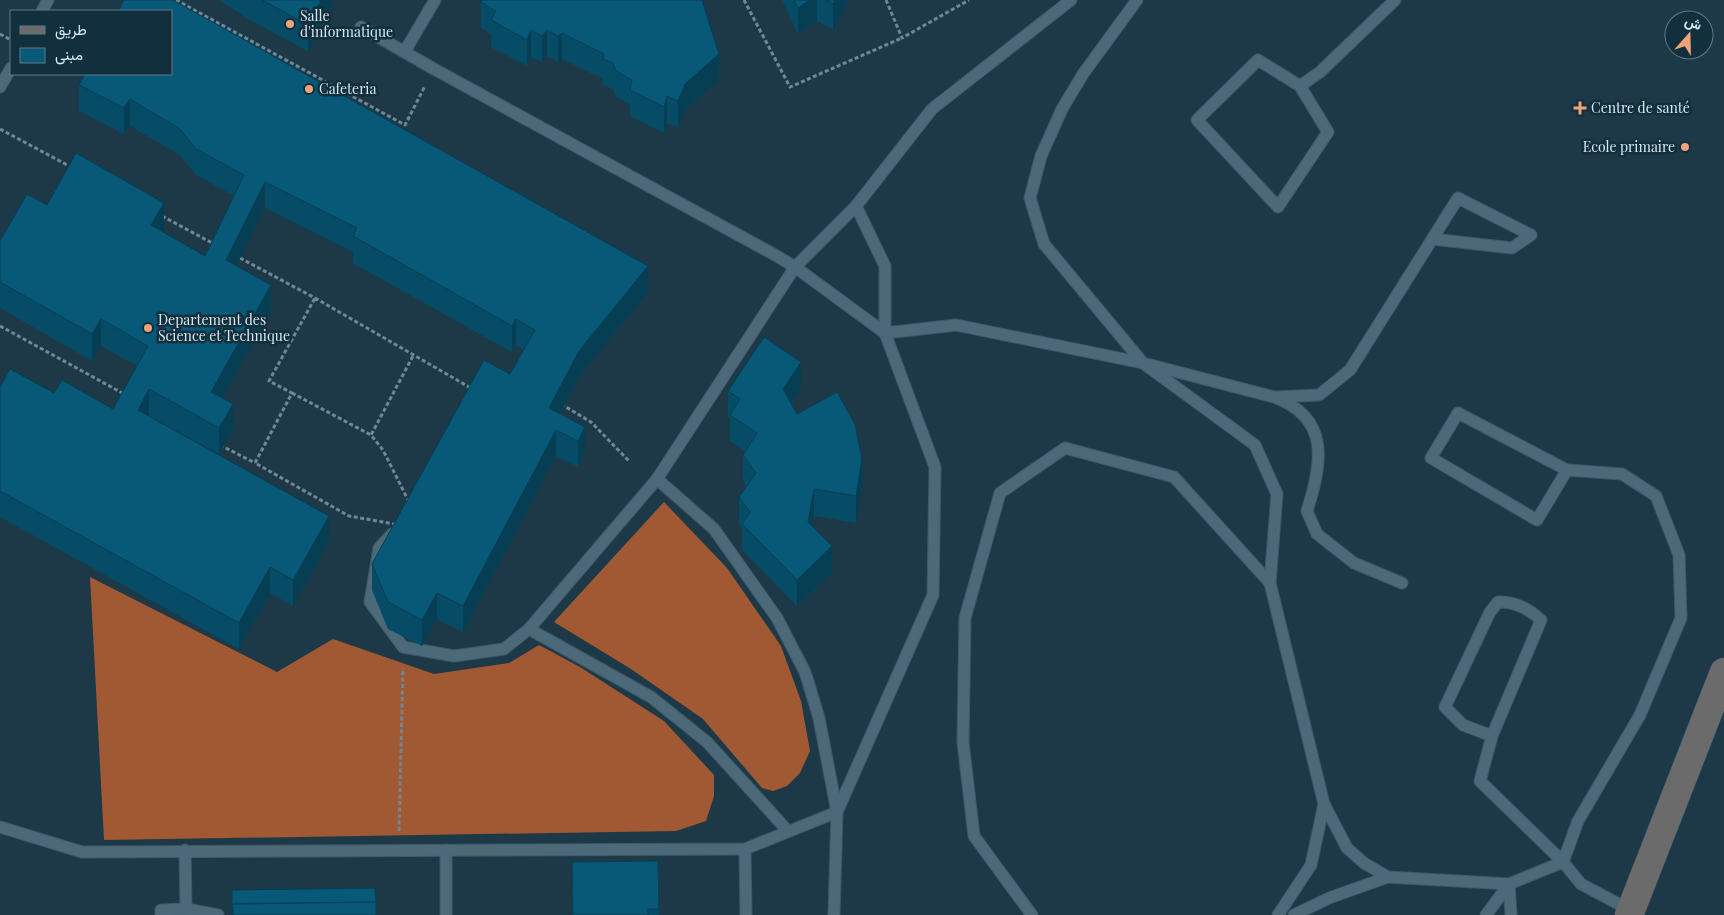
<svg xmlns="http://www.w3.org/2000/svg" width="1724" height="915" viewBox="0 0 1724 915" font-family="'Playfair Display',Vazirmatn,serif">
<style>
.forest{fill:#a05933}
.lines{fill:none;stroke-linecap:round;stroke-linejoin:round}
.lane-casing{stroke:#3f5865;stroke-width:13}
.secondary-casing{stroke:#3f5865;stroke-width:29}
.path{stroke:#718794;stroke-width:3;stroke-dasharray:4 2.5;stroke-linecap:butt}
.lane{stroke:#4c6979;stroke-width:11}
.secondary{stroke:#6b6b6c;stroke-width:28}
.wall{fill:#074c67}
.shaded-wall{fill:#063e54}
.building{fill:#085878;stroke:#063e54}
.poi-dot{fill:#f0a27a;stroke:#122f3d;stroke-width:2}
.labels{text-anchor:middle;stroke-width:5;stroke-linejoin:round;paint-order:stroke}
.poi-label{font-size:14px;fill:#d8e8f1;stroke:#122f3d;text-anchor:start}
</style>
<rect width="100%" height="100%" fill="#1d3948"/>
<g class="forest">
<path d="M664,502L727,568L781,646L801,701L810,751L800,773L787,786L773,791L762,788L703,719L631,669L554,622Z"/>
<path d="M90,577L277,672L333,639L434,674L509,663L539,645L580,667L664,721L714,775V796L706,821L676,831L104,840Z"/>
</g>
<g class="lines">
<g class="lane-casing">
<g id="lane">
<path d="M1137,0L1083,74L1062,109L1041,156L1030,198L1044,244L1143,363L1274,397C1331,418 1322,463 1307,511L1317,534L1354,563L1402,583"/>
<path d="M42,11L48,0"/>
<path d="M405,51L435,0"/>
<path d="M1258,60L1300,86L1328,132L1278,207L1197,120Z"/>
<path d="M1300,86L1320,72L1395,0"/>
<path d="M0,87L11,68"/>
<path d="M856,206L885,266V333L956,325L1143,363L1255,445L1277,494L1270,583L1324,804L1311,865L1278,915"/>
<path d="M1276,397L1319,395L1350,370L1458,198L1531,235L1512,248L1432,239"/>
<path d="M657,479L714,529L777,618L805,672L819,718L837,812L834,915"/>
<path d="M392,534L379,548L370,602L403,647L454,656L504,649L529,629L657,479L795,267L856,206L932,109L1071,0"/>
<path d="M529,629L651,697L707,742L787,830"/>
<path d="M1492,736L1463,725L1445,707L1490,612L1498,602C1514,601 1529,609 1541,620L1492,736L1480,781L1563,862L1578,821L1640,715L1681,618L1679,555L1656,496L1622,474L1567,470L1458,413L1431,458L1537,520L1567,470"/>
<path d="M1324,804L1347,848L1364,863L1388,877L1509,884L1563,862L1581,884L1630,910"/>
<path d="M0,827L82,852L745,849L837,812L933,595L935,467L885,333L795,267L775,255L434,69L361,27"/>
<path d="M745,849L746,915"/>
<path d="M185,850L186,909"/>
<path d="M446,850V915"/>
<path d="M1509,884L1511,915"/>
<path d="M161,915V910L186,909L218,915"/>
<path d="M1032,915L974,836L963,742L965,618L1000,493L1065,448L1174,477L1270,583"/>
<path d="M1294,915L1329,898L1388,877"/>
<path d="M1486,915L1509,884"/>
</g>
</g>
<g class="secondary-casing">
<path id="secondary" d="M1629,915L1724,672"/>
</g>
<g class="path">
<path d="M176,0L405,125L425,86"/>
<path d="M744,0L790,87L902,38"/>
<path d="M886,0L902,38L969,0"/>
<path d="M0,34L11,40"/>
<path d="M0,129L71,167"/>
<path d="M162,216L214,244"/>
<path d="M240,258L315,298"/>
<path d="M315,298L488,398L427,514L400,525L349,516L255,463L292,393L269,381Z"/>
<path d="M0,326L124,394"/>
<path d="M292,393L371,435"/>
<path d="M561,404L591,422L629,461"/>
<path d="M220,445L255,463"/>
<path d="M409,502L383,450L371,435L414,354"/>
<path d="M399,831L403,668"/>
</g>
<use href="#lane" class="lane"/>
<use href="#secondary" class="secondary"/>
</g>
<g class="wall">
<path d="M219,0H332V7L308,51L248,19Z"/>
<path d="M782,0H849L833,30L817,21L798,34Z"/>
<path d="M481,2L719,80L685,110L678,127L667,123L664,133L630,116V105L616,97L613,89L603,85V79L562,59L558,62L547,56L542,62L531,57L527,66L491,47V34L481,28Z"/>
<path d="M85,74L648,292L579,377L560,414L585,427V453L578,467L556,456L463,632L437,619L422,646L388,629L372,590V564L510,374L524,350L516,345L512,352L353,263V252L265,208L236,266L271,311L222,398L233,430L219,454L149,416L329,542L293,606L270,593L239,649L0,517V387L54,393L113,409L137,366L101,346L92,361L0,308V241L47,205L164,229L163,232L205,256L234,196L196,175L180,155L130,126L124,134L79,111V85Z"/>
<path d="M801,388L791,404L797,414L862,486L856,523L814,516L812,526L832,573L797,606L742,550V528L739,523V497L746,486L743,481V455L745,451L730,441V418L728,417V391Z"/>
<path d="M658,861L659,915H572V862Z"/>
</g>
<g class="shaded-wall">
<path d="M321,0H332V7L308,51V25Z"/>
<path d="M810,0H817V21L798,34V8Z"/>
<path d="M835,0H849L833,30V4Z"/>
<path d="M531,30V57L527,66V40Z"/>
<path d="M547,30V56L542,62V36Z"/>
<path d="M562,33V59L558,62V36Z"/>
<path d="M719,54V80L685,110L678,127V101L685,84Z"/>
<path d="M667,96V123L664,133V107Z"/>
<path d="M130,99V126L124,134V108Z"/>
<path d="M265,182V208L226,287V260Z"/>
<path d="M164,203V229L151,252V225Z"/>
<path d="M648,266V292L579,377L549,434V408L579,351Z"/>
<path d="M271,285V311L211,418V392Z"/>
<path d="M101,319V346L92,361V334Z"/>
<path d="M516,319V345L512,352V326Z"/>
<path d="M801,362V388L783,415V389Z"/>
<path d="M149,389V416L138,436V410Z"/>
<path d="M233,404V430L219,454V428Z"/>
<path d="M585,427V453L578,467V441Z"/>
<path d="M556,430V456L463,632V606Z"/>
<path d="M862,459V486L856,523V496Z"/>
<path d="M814,489V516L808,548V522Z"/>
<path d="M329,516V542L293,606V580Z"/>
<path d="M832,546V573L797,606V580Z"/>
<path d="M270,567V593L239,649V623Z"/>
<path d="M437,593V619L422,646V620Z"/>
</g>
<g class="building">
<path d="M124,0H173L648,266L579,351L549,408L585,427L578,441L556,430L463,606L437,593L422,620L388,602L372,564L484,360L510,374L535,330L516,319L512,326L353,236L357,228L265,182L226,260L271,285L211,392L233,404L219,428L149,389L138,410L329,516L293,580L270,567L239,623L0,491V387L10,369L54,393L62,380L113,409L148,346L101,319L92,334L0,282V241L27,194L47,205L76,153L164,203L151,225L205,256L244,175L196,149L180,129L130,99L124,108L79,85L85,74H171V11H118Z"/>
<path d="M262,0H321L308,25Z"/>
<path d="M482,0H702L719,54L685,84L678,101L667,96L664,107L630,90L632,80L616,71L613,63L603,59L604,54L562,33L558,36L547,30L542,36L531,30L527,40L491,20L496,11L481,2Z"/>
<path d="M794,0H810L798,8Z"/>
<path d="M826,0H835L833,4Z"/>
<path d="M764,337L801,362L783,389L797,414L837,392L855,424L862,459L856,496L814,489L808,522L832,546L797,580L742,524L750,512L739,497L756,473L743,455L757,433L730,415L740,399L728,391Z"/>
<path d="M658,861L659,909H648V915H573L572,862Z"/>
<path d="M375,888L376,902L233,904L232,915V890Z"/>
<path d="M376,902V915H233V904Z"/>
</g>
<g class="poi-dot">
<circle cx="290" cy="24" r="5"/>
<circle cx="309" cy="89" r="5"/>
<path d="M1577.5 100.5h5v5h5v5h-5v5h-5v-5h-5v-5h5z"/>
<circle cx="1685" cy="147" r="5"/>
<circle cx="148" cy="328" r="5"/>
</g>
<g class="labels">
<g class="poi-label">
<text x="300" y="21">Salle<tspan x="300" dy="16">d'informatique</tspan></text>
<text x="319" y="94">Cafeteria</text>
<text x="1591" y="113">Centre de santé</text>
<text x="1675" y="152" text-anchor="end">Ecole primaire</text>
<text x="158" y="325">Departement des<tspan x="158" dy="16">Science et Technique</tspan></text>
</g>
</g>
<rect x="10" y="10" width="162" height="65" fill="#122f3d" stroke="#617985"/>
<rect x="20" y="26" width="25" height="8" fill="#6b6b6c" stroke="#617985"/>
<text x="55" y="35" font-size="15" fill="#d8e8f1">طريق</text>
<rect x="20" y="48" width="25" height="15" fill="#085878" stroke="#617985"/>
<text x="55" y="60" font-size="15" fill="#d8e8f1">مبنى</text>
<g transform="translate(1689 35) rotate(20)"><circle r="24" fill="#122f3d" stroke="#617985"/>
<path d="M0-4L9 19L0 12L-9 19Z" fill="#f0a27a"/>
<text y="-8" font-size="14" font-weight="bold" text-anchor="middle" fill="#d8e8f1">ش</text>
</g>
</svg>
